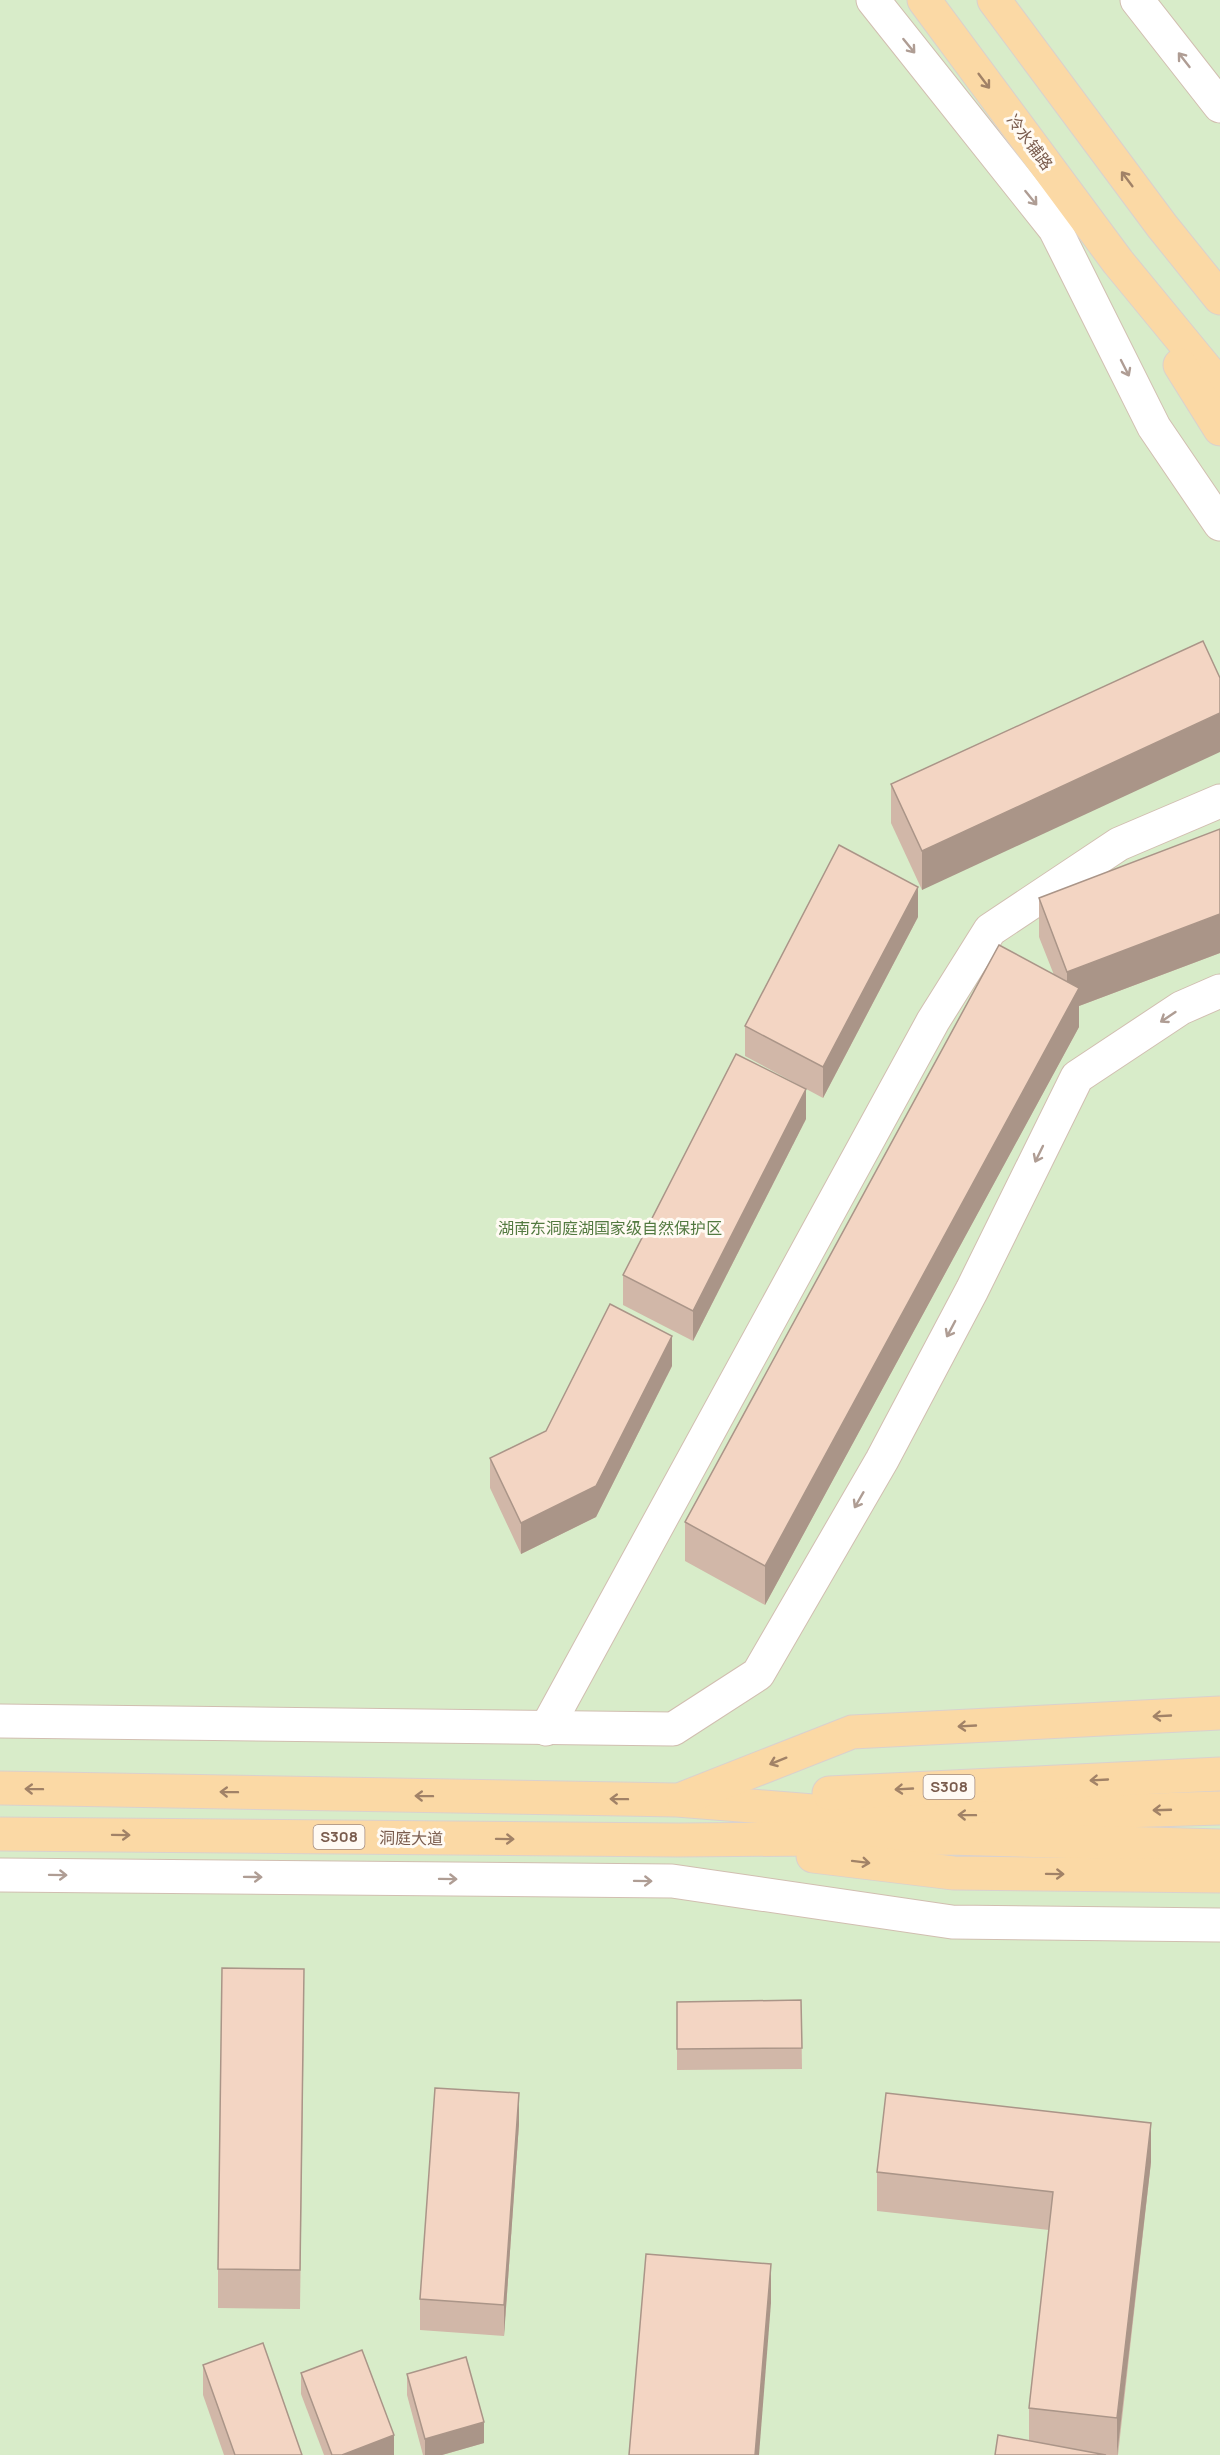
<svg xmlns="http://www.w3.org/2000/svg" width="1220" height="2455" viewBox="0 0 1220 2455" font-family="Manrope,'Noto Sans SC',sans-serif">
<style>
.green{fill:#d8ecc9}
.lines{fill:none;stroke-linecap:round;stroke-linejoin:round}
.minor-casing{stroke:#d1beb0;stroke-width:35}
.major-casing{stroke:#dad1cd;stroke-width:35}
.minor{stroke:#fff;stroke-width:33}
.major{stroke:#fbd9a5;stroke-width:33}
.wall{fill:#d1b7a8}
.shaded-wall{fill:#aa9588}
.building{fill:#f3d5c3;stroke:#aa9588;stroke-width:1.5}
.oneway{stroke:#af9d94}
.oneway2{stroke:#a18267}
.labels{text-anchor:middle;stroke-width:6;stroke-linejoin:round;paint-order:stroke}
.shield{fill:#fffaf3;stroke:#a28b7f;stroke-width:1.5}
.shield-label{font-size:15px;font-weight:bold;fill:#7a5c4d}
.street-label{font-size:16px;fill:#7a5c4d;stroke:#fffaf3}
.park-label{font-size:16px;fill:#537a41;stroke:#fffaf3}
</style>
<rect width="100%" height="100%" fill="#fdf6ec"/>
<rect class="green" x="0" y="0" width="1220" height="2455"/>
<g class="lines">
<g class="minor-casing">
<g id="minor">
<path d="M873,0L1055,229L1154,427L1220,524"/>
<path d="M1137,0L1220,106"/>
<path d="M0,1721L673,1729L758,1674L882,1460L972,1290L1077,1077L1181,1008L1220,991"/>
<path d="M546,1729L933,1021L990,930L1119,844L1220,801"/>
<path d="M0,1875L672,1881L952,1922L1220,1925"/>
</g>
</g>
<g class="major-casing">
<g id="major">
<path d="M924,0L1118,262L1220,386"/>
<path d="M994,0L1162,226L1220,298"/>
<path d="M1180,365L1220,429"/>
<path d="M0,1788L677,1800L850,1814L992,1815L1220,1808"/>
<path d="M829,1793L1220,1774"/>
<path d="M684,1798L852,1732L1220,1713"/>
<path d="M0,1834L678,1840L948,1838L1220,1846"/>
<path d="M813,1856L953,1873L1220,1876"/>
</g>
</g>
<use href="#minor" class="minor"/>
<use href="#major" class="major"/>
</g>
<g class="wall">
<path d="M1203,641L922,890L891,823V784Z"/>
<path d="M1220,829V953L1079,1006V1027L765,1605L685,1561V1522L1054,975L1039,937V898Z"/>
<path d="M918,917L823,1098L745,1056V1026Z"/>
<path d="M806,1119L693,1341L623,1305V1275Z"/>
<path d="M672,1366L596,1517L521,1554L490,1488V1458L546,1431Z"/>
<path d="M801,2000L802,2069L677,2070V2002Z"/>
<path d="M304,2008L300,2309L218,2308V2269Z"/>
<path d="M519,2124L504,2336L420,2330V2299Z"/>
<path d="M1151,2162L1118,2455H995L1029,2441V2408L1049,2230L877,2211V2172Z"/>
<path d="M203,2365L302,2455H224L203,2395Z"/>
<path d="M301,2373L394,2455H324L301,2394Z"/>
<path d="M407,2374L484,2443L442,2455H423L407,2395Z"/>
</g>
<g class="shaded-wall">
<path d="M1220,713V752L922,890V851Z"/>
<path d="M918,887V917L823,1098V1067Z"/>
<path d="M1220,914V953L1079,1006V1027L765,1605V1566L1067,1010V972Z"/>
<path d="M806,1089V1119L693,1341V1311Z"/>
<path d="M672,1336V1366L596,1517L521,1554V1523Z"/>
<path d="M519,2093V2124L504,2336V2305Z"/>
<path d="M1151,2123V2162L1117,2455V2418Z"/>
<path d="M771,2264V2303L759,2455H755Z"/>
<path d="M484,2422V2443L442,2455H425V2439Z"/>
<path d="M394,2435V2455H342Z"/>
</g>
<g class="building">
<path d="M1203,641L1220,678V713L922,851L891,784Z"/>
<path d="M1220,829V914L1067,972L1039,898Z"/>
<path d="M839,845L918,887L823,1067L745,1026Z"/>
<path d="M999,945L1079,988L765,1566L685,1522Z"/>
<path d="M736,1054L806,1089L693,1311L623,1275Z"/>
<path d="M610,1304L672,1336L596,1486L521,1523L490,1458L546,1431Z"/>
<path d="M222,1968L304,1969L300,2270L218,2269Z"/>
<path d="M801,2000L802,2048L677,2049V2002Z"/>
<path d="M435,2088L519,2093L504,2305L420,2299Z"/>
<path d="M886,2093L1151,2123L1117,2418L1029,2408L1053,2192L877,2172Z"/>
<path d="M646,2254L771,2264L755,2455H629Z"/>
<path d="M263,2343L302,2455H235L203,2365Z"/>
<path d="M362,2350L394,2435L342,2455H332L301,2373Z"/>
<path d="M466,2357L484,2422L425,2439L407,2374Z"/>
<path d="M998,2435L1106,2455H995Z"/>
</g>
<defs><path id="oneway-shaft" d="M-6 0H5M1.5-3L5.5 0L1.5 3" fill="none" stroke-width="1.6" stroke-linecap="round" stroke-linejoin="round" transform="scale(1.5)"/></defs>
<g class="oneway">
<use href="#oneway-shaft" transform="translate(909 46) rotate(51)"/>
<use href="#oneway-shaft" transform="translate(1184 60) rotate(-128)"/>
<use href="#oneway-shaft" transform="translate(1031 198) rotate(51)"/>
<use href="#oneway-shaft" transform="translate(1125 368) rotate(63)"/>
<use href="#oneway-shaft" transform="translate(1168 1017) rotate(146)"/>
<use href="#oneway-shaft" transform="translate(1039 1154) rotate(116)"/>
<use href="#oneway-shaft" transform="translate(951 1329) rotate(118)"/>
<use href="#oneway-shaft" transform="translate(859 1500) rotate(120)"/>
<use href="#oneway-shaft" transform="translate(58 1875) rotate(1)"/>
<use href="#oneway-shaft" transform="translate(253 1877) rotate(1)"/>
<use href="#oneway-shaft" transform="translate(448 1879) rotate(1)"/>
<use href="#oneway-shaft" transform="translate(643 1881) rotate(1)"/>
</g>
<g class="oneway2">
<use href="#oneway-shaft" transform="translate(984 81) rotate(53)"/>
<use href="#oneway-shaft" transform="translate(1127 179) rotate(-127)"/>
<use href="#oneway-shaft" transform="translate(1162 1716) rotate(177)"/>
<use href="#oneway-shaft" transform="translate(967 1726) rotate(177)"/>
<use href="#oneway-shaft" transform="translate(778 1761) rotate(158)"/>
<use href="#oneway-shaft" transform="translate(1099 1780) rotate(177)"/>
<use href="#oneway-shaft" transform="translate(34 1789) rotate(-179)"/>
<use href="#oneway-shaft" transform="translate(904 1789) rotate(177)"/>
<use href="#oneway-shaft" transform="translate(229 1792) rotate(-179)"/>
<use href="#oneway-shaft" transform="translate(424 1796) rotate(-179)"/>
<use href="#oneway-shaft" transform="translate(619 1799) rotate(-179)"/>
<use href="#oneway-shaft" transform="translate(1162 1810) rotate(178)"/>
<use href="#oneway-shaft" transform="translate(967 1815) rotate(-179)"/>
<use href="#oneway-shaft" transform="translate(121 1835) rotate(1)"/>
<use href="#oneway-shaft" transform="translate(505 1839) rotate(1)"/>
<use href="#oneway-shaft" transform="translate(861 1862) rotate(7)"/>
<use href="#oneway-shaft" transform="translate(1055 1874) rotate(1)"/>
</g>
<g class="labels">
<g class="shield">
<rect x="923.5" y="1775" width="51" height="24" rx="4.5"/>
<rect x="313.5" y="1825" width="51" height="24" rx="4.5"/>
</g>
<g class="shield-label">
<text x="949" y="1792">S308</text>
<text x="339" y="1842">S308</text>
</g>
<g class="street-label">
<text transform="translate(1030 142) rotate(53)" y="6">冷水铺路</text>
<text transform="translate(411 1838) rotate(1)" y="6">洞庭大道</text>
</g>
<g class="park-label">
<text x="610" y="1234">湖南东洞庭湖国家级自然保护区</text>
</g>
</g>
</svg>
